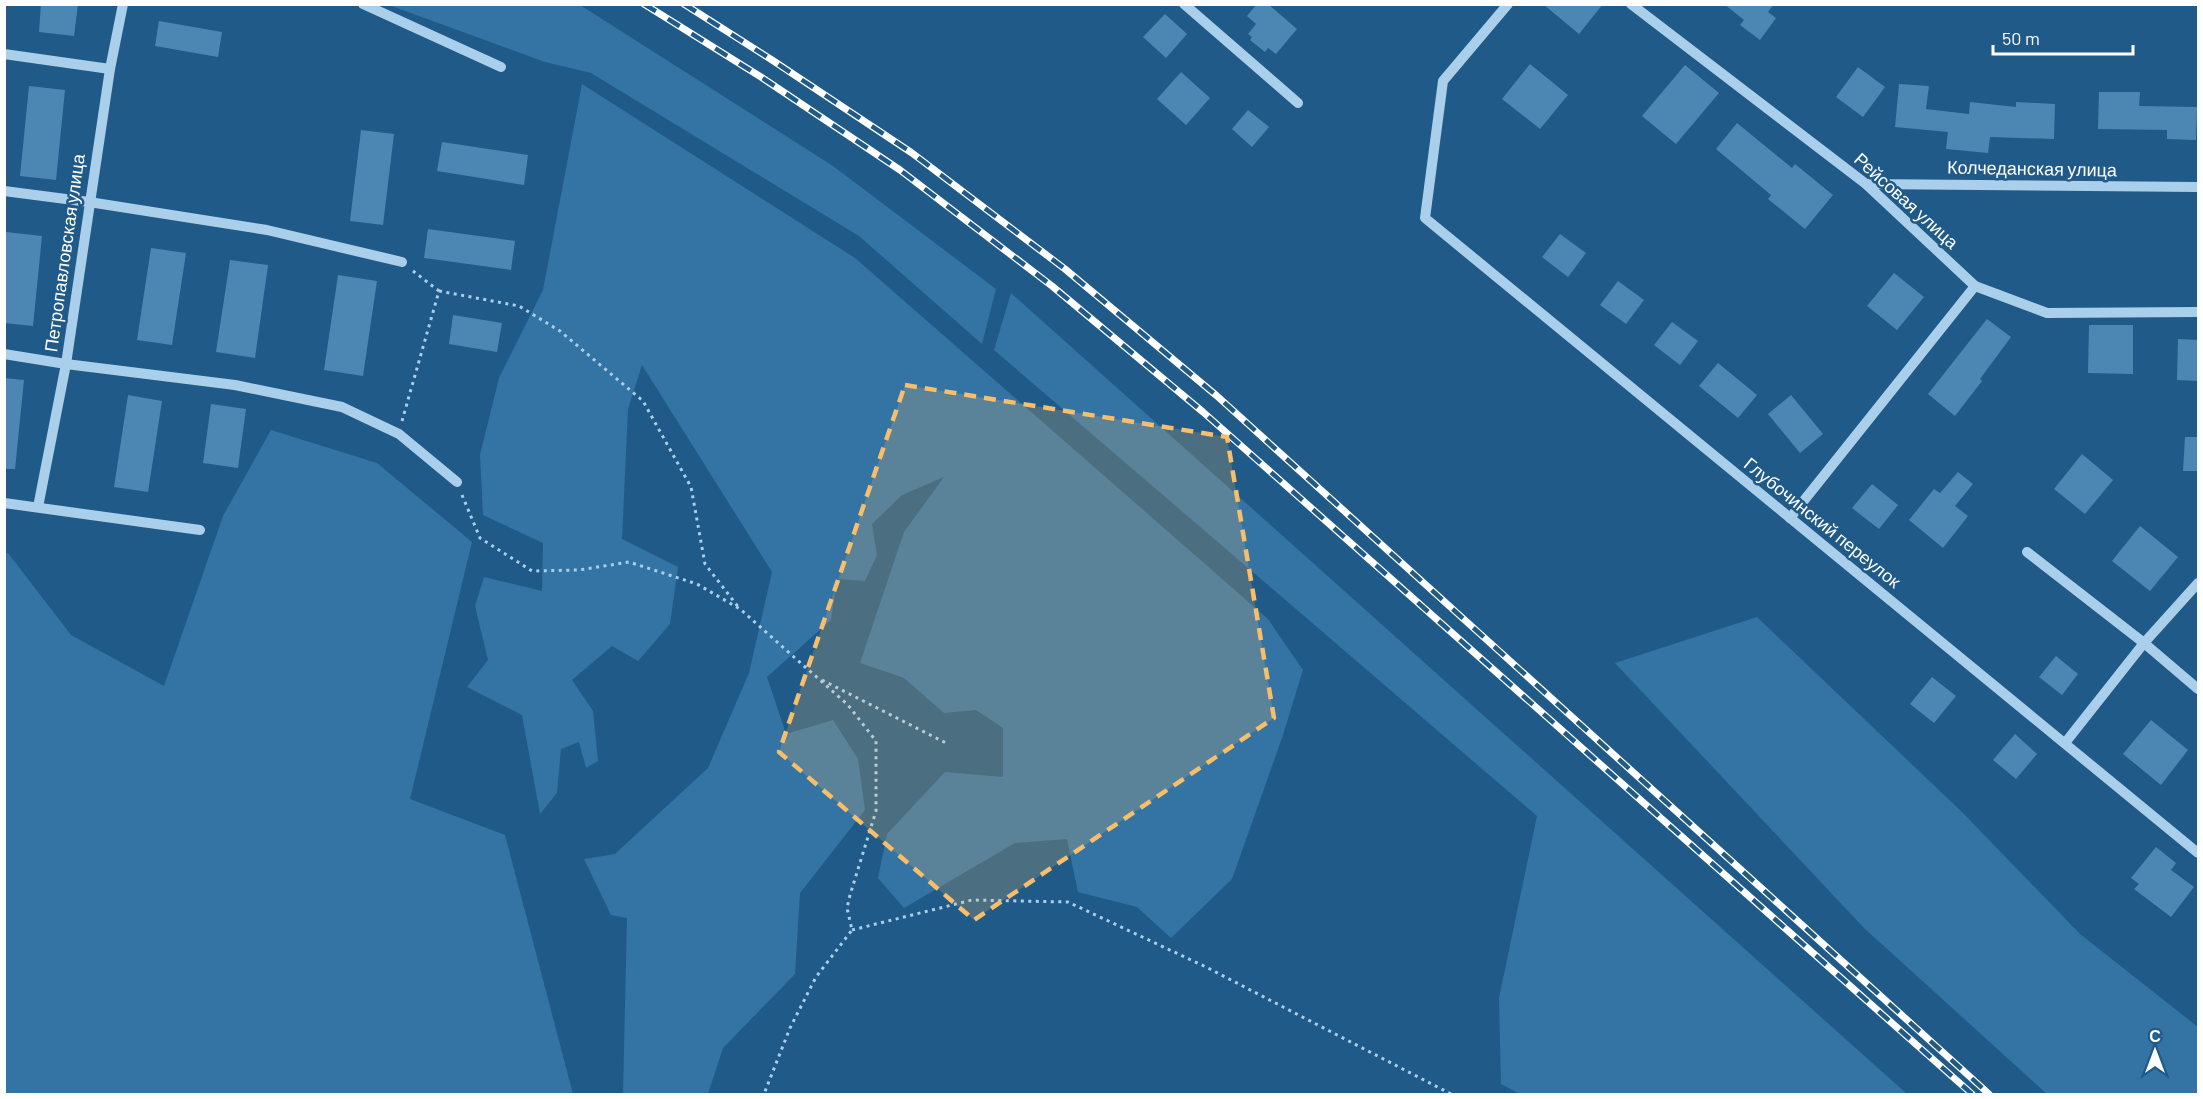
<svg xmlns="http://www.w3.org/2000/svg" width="2203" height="1099" viewBox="0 0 2203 1099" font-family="Barlow,sans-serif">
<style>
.green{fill:#3374a5}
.building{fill:#4c86b2}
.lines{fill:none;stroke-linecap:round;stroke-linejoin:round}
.path{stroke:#aacfeb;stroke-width:3;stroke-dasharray:3 4.5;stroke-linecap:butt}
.minor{stroke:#aacfeb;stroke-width:10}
.rail-casing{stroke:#fff;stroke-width:7}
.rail{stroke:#205a88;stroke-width:4.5;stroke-dasharray:14;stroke-linecap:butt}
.marked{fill:#f8be6a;fill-opacity:0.2;stroke:#f8be6a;stroke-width:4.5;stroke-dasharray:12 8;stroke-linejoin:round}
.labels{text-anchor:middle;stroke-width:5;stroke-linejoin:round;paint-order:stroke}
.street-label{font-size:18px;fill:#fff;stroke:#205a88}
</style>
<rect width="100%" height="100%" fill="#205a88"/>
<g class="green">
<path d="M389,5H580L833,166L996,289L982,344L859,236L591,73L545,62Z"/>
<path d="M582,84L855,258L1268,619L1303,670L1282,738L1232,879L1171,938L1137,907L1078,892L1067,839L1015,843L904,908L878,878L887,834L945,772L1003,777V728L976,710L944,713L904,678L860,663L904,532L944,477L902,495L872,524L877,555L865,581L837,579L831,620L767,677L786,734L833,720L858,759L865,810L800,893L795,974L723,1048L708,1094H623L627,918L611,915L584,859L615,854L708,768L749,673L772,572L642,365L628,409L622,539L678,567L670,624L638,661L612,646L572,680L593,711L598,761L586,768L579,742L561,749L557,793L540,814L522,715L467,687L488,660L475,606L484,577L542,591L543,543L483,515L480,455L499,378L543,290Z"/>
<path d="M1011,293L1907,1094H1520L1501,1084L1499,998L1537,816L994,350Z"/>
<path d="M271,430L377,463L472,542L410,799L505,835L573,1094H5V554L8,553L71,635L164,686L223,516Z"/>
<path d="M1757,617L1963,813L2080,934L2198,1027V1094H2047L1864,928L1615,663Z"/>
</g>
<g class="building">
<path d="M41,4H78L74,36L39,32Z"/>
<path d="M1257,4H1268L1297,29L1276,54L1268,48L1265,52L1250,40L1252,37L1248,34L1256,24L1247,16Z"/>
<path d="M1543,4H1603L1579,34Z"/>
<path d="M1724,4H1774L1768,12L1776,18L1760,40L1740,25L1744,20Z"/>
<path d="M1165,14L1187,34L1166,58L1143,37Z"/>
<path d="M159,21L222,32L218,57L155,46Z"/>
<path d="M1530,64L1568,95L1540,129L1502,99Z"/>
<path d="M1685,65L1719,93L1676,144L1642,116Z"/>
<path d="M1858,67L1885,87L1863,117L1836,97Z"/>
<path d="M1181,72L1210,98L1186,125L1157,99Z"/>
<path d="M1899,84L1929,86L1926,109L1969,114L1970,102L2016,107V102L2055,104L2054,139L1990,137L1988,153L1946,149L1948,132L1895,127Z"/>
<path d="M29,86L65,90L56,180L20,176Z"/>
<path d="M2099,92H2140L2139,106L2197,107L2196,140L2167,139V130L2098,129Z"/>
<path d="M1248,110L1269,127L1252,147L1232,129Z"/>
<path d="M1737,123L1792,168L1795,164L1833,195L1805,229L1768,199L1771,195L1716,149Z"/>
<path d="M361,130L394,134L383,225L350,221Z"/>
<path d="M442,142L528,155L524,185L437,171Z"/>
<path d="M428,229L515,241L511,270L424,258Z"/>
<path d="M6,232L42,236L33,326L4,323Z"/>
<path d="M1560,234L1586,253L1568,277L1542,257Z"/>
<path d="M151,248L186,253L172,345L137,340Z"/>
<path d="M230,260L268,265L255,358L216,352Z"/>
<path d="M1894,273L1924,297L1897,330L1867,306Z"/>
<path d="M338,275L377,281L363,376L324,370Z"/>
<path d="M1618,281L1644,300L1626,324L1600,305Z"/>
<path d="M453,315L502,323L497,352L449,344Z"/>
<path d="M1987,319L2011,337L1980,379L1982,381L1955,416L1928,394Z"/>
<path d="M1672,322L1698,341L1680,365L1654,345Z"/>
<path d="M2089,325H2133V374L2088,373Z"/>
<path d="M2178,339L2199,340V381L2177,380Z"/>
<path d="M1718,363L1757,395L1738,418L1699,386Z"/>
<path d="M4,378L24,380L15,469H4Z"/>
<path d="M128,395L162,401L148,492L114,487Z"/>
<path d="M1791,395L1823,434L1800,453L1768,414Z"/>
<path d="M211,404L246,409L238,468L203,463Z"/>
<path d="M2185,437H2199V471H2183Z"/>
<path d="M2082,454L2113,480L2085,514L2054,489Z"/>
<path d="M1958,472L1973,484L1955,506L1968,516L1943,548L1909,520L1934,489L1940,493Z"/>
<path d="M1872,484L1898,505L1879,529L1852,508Z"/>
<path d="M2140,526L2178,557L2150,591L2112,561Z"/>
<path d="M2056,656L2078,674L2062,695L2039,677Z"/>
<path d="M1932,677L1956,696L1934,723L1910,704Z"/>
<path d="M2151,720L2188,750L2161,785L2123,754Z"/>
<path d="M2015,734L2037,754L2016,779L1993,760Z"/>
<path d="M2156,847L2176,863L2171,870L2194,887L2171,917L2134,889L2139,884L2131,878Z"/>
</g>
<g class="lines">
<g class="path">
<path d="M439,291L519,306L560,331L643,401L691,487L705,564L739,608"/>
<path d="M402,421L439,291L413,271"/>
<path d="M462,495L480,538L532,571L579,570L629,562L697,584L740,609L848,705L876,741V811L850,895L847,908L852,930L816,977L790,1028L764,1094"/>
<path d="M822,680L946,743"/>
<path d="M852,930L972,900L1068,902L1206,967L1451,1094"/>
</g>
<g class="minor">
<path d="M363,4L501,67"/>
<path d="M1184,4L1298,103"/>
<path d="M1508,4L1443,81L1425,218L2198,853"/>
<path d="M1631,4L1866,184L1975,286L2047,313L2198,312"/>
<path d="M4,54L110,69"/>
<path d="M1866,184L2198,187"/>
<path d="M4,191L89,202L267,230L402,262"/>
<path d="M4,354L66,364L235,385L342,407L399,434L457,482"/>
<path d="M4,503L200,530"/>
<path d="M38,507L66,364L110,69L123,4"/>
<path d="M1790,518L1975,286"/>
<path d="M2027,552L2144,643L2198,689"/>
<path d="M2065,743L2144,643L2198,583"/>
</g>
<g class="rail-casing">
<g id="rail">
<path d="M644,4L761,77L900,170L1052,286L1203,412L1972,1094"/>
<path d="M684,4L772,60L912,153L1065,269L1217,396L1989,1094"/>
</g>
</g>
<use href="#rail" class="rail"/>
</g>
<path class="marked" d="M905,385L1227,437L1274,718L974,920L779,752Z"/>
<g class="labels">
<g class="street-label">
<text transform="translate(2032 169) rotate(1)" y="6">Колчеданская улица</text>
<text transform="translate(1906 201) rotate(42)" y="6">Рейсовая улица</text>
<text transform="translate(65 253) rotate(-82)" y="6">Петропавловская улица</text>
<text transform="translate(1822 523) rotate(39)" y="6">Глубочинский переулок</text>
</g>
</g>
<rect width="2203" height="1099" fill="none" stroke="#ffffff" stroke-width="12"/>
<g transform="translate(2155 1051)" stroke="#205a88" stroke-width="4.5" paint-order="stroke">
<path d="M0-4.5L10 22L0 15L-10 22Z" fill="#ffffff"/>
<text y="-9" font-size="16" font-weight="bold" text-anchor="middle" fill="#ffffff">С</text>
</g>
<path d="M1993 45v9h140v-9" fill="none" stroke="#ffffff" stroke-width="3"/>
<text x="2002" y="45" font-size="18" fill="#ffffff" stroke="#205a88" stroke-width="4.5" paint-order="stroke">50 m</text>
</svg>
